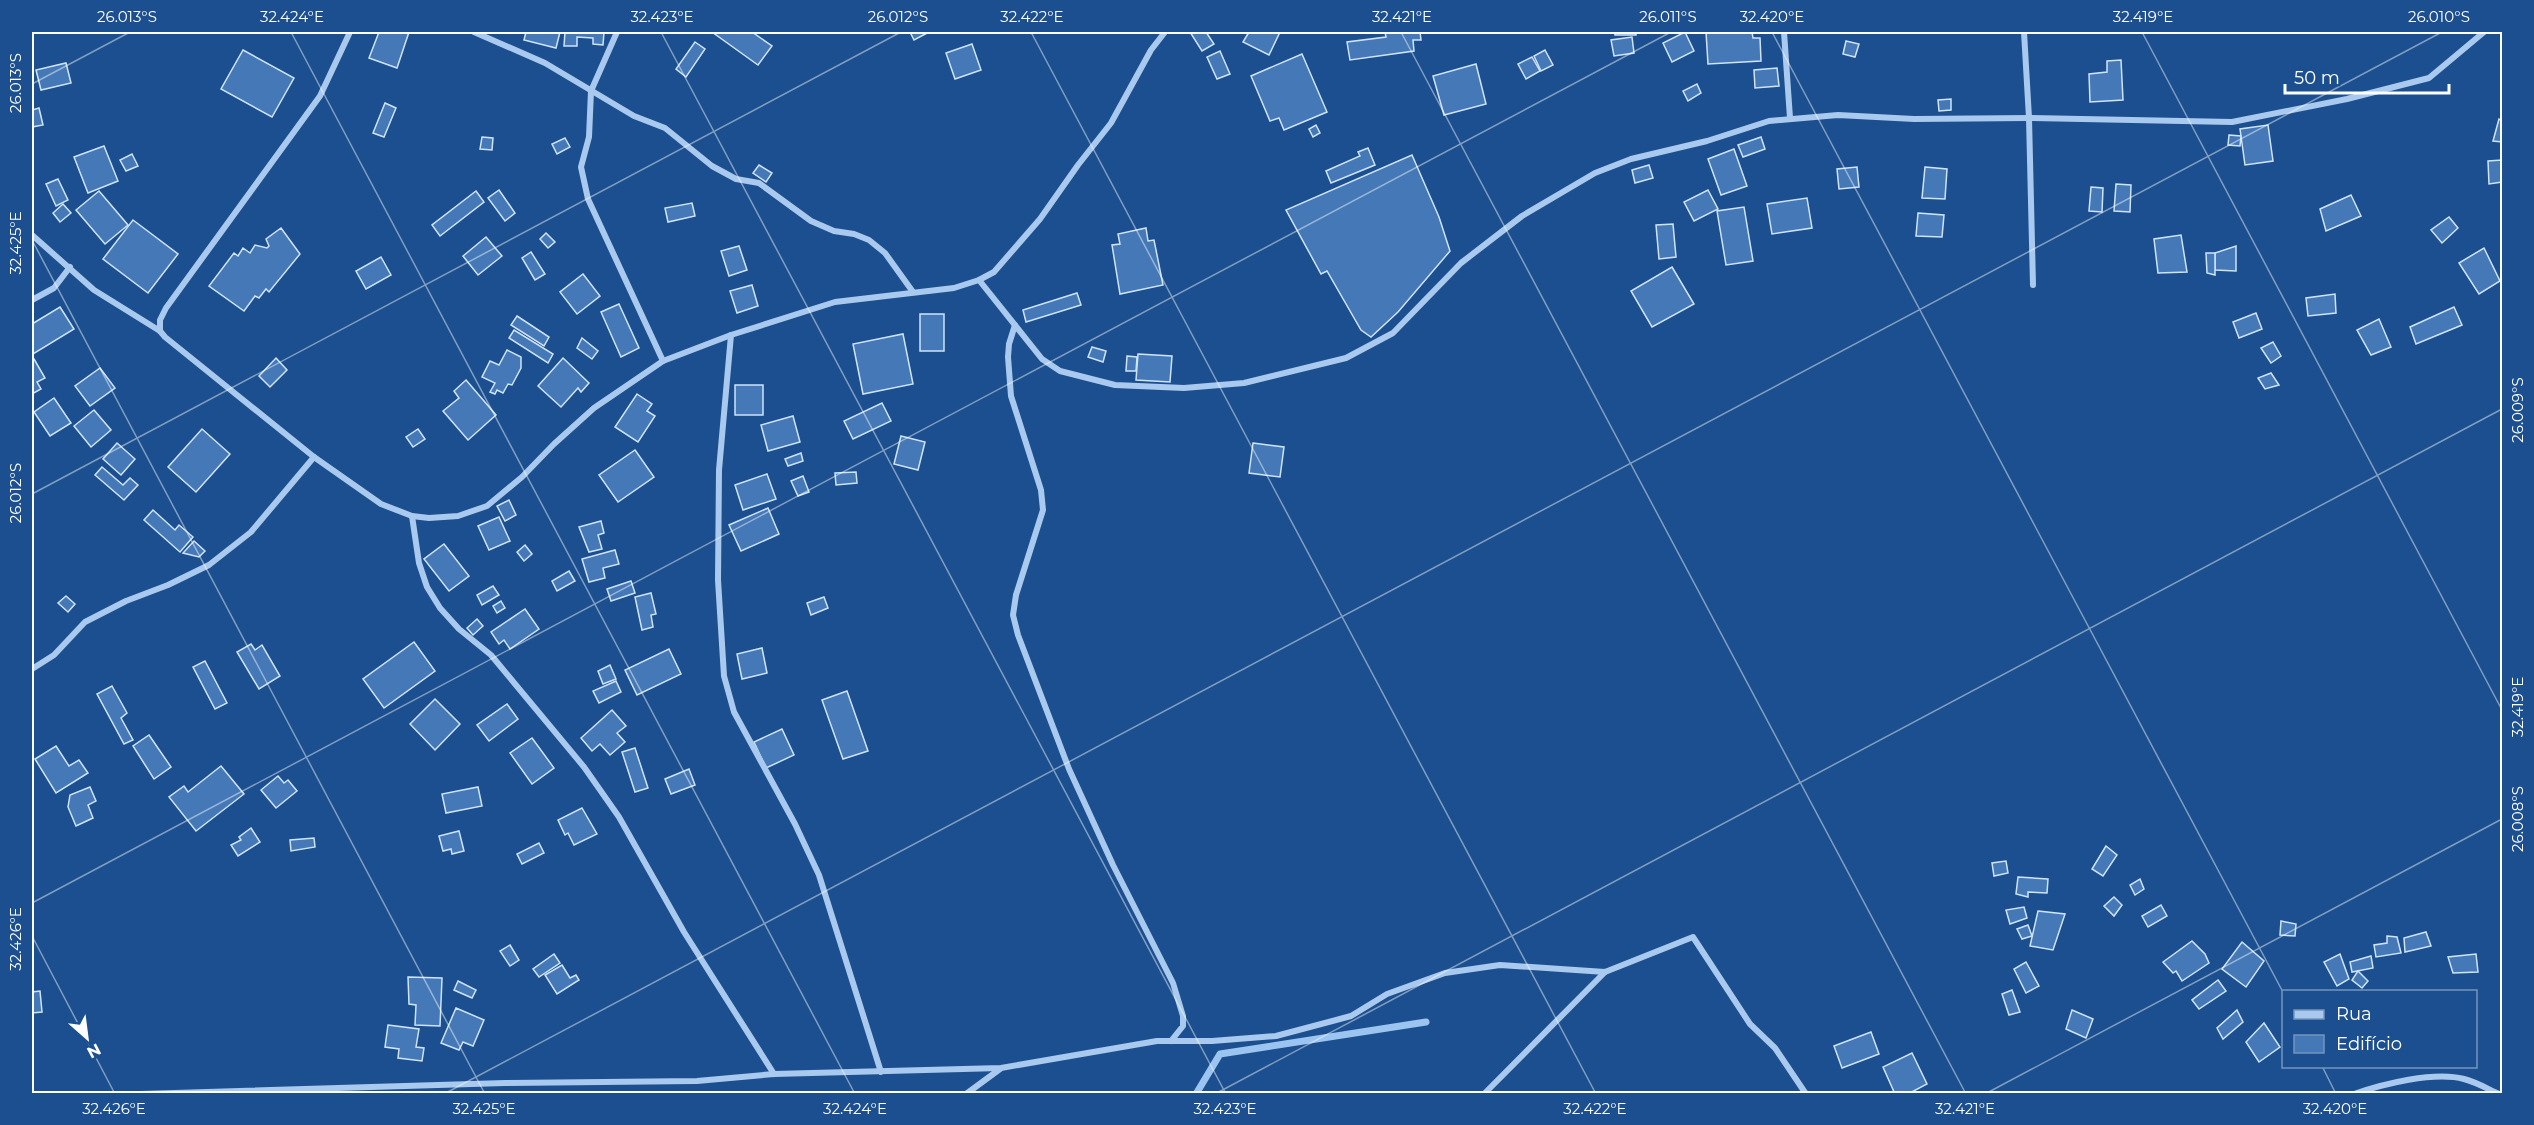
<svg xmlns="http://www.w3.org/2000/svg" width="2534" height="1125" viewBox="0 0 2534 1125" font-family="Montserrat,sans-serif">
<style>
.lines{fill:none;stroke-linecap:round;stroke-linejoin:round}
.stream{stroke:#9cc4f0;stroke-width:7}
.building{fill:#4478b7;stroke:#cfe3fa;stroke-width:1.5}
.minor{stroke:#a9c9ee;stroke-width:6}
.ticks{fill:none;stroke:#fff;stroke-width:1.5;stroke-opacity:0.45}
.neatline{fill:none;stroke:#fff;stroke-width:2}
.ticks-label{font-size:15px;text-anchor:middle;fill:#fff}
</style>
<rect width="100%" height="100%" fill="#1b4f8f"/>
<g class="lines">
<path class="stream" d="M1196,1094L1220,1054L1426,1022"/>
</g>
<g class="building">
<path d="M379,32H409L397,68L369,58Z"/>
<path d="M526,32H560L556,48L524,40Z"/>
<path d="M565,32H604L603,45L593,44V38L577,37V46H564Z"/>
<path d="M712,32H752L772,46L758,65Z"/>
<path d="M910,32H929L914,40Z"/>
<path d="M1190,32H1206L1214,44L1202,51Z"/>
<path d="M1249,32H1280L1269,55L1243,42Z"/>
<path d="M1385,32H1420L1421,40H1413L1414,51L1350,60L1347,42L1386,37Z"/>
<rect x="1615" y="32" width="21" height="3"/>
<path d="M1685,32L1694,51L1672,62L1663,43Z"/>
<path d="M1706,32H1752L1753,38H1760L1761,61L1708,64Z"/>
<path d="M1632,37L1634,53L1614,56L1611,40Z"/>
<path d="M1846,41L1859,44L1855,57L1843,54Z"/>
<path d="M695,42L705,49L686,77L676,69Z"/>
<path d="M972,44L981,70L955,79L946,53Z"/>
<path d="M243,50L294,78L272,117L221,89Z"/>
<path d="M1545,50L1553,65L1541,71L1534,56Z"/>
<path d="M1220,51L1230,74L1217,79L1207,57Z"/>
<path d="M1302,54L1327,112L1284,130L1279,118L1270,121L1251,76Z"/>
<path d="M1532,57L1540,71L1526,79L1518,64Z"/>
<path d="M2121,60L2123,100L2090,102L2089,74L2107,72V61Z"/>
<path d="M66,63L71,83L41,90L36,70Z"/>
<path d="M1476,64L1486,104L1444,115L1433,76Z"/>
<path d="M1777,68L1779,86L1755,88L1754,70Z"/>
<path d="M1697,84L1701,93L1688,101L1683,91Z"/>
<path d="M1951,99V110L1939,111L1938,100Z"/>
<path d="M385,103L396,108L384,137L373,133Z"/>
<path d="M39,108L43,125L32,127V110Z"/>
<path d="M2499,119L2502,121V142L2493,141Z"/>
<path d="M1316,125L1320,133L1313,137L1309,129Z"/>
<path d="M2268,125L2273,161L2245,165L2240,129Z"/>
<path d="M2229,135L2241,136L2240,146L2228,145Z"/>
<path d="M482,137L493,138L492,150L480,149Z"/>
<path d="M1761,137L1765,149L1743,157L1738,145Z"/>
<path d="M565,138L570,147L557,154L552,144Z"/>
<path d="M104,146L118,181L88,193L74,157Z"/>
<path d="M1368,148L1375,165L1331,183L1326,171L1360,156L1358,152Z"/>
<path d="M1734,149L1747,186L1721,195L1708,159Z"/>
<path d="M132,154L138,166L126,171L120,160Z"/>
<path d="M1412,155L1439,217L1450,251L1398,312L1371,337L1361,330L1327,271L1321,274L1286,210Z"/>
<path d="M2502,160V182L2489,184L2488,161Z"/>
<path d="M759,165L772,173L766,182L753,173Z"/>
<path d="M1649,165L1653,178L1635,183L1632,170Z"/>
<path d="M1857,167L1859,187L1839,189L1837,169Z"/>
<path d="M1925,167L1947,169L1945,199L1922,198Z"/>
<path d="M58,179L68,200L56,206L46,184Z"/>
<path d="M2116,184L2131,185L2130,212L2114,211Z"/>
<path d="M2091,187L2103,188L2102,212L2089,211Z"/>
<path d="M499,190L515,213L505,221L488,198Z"/>
<path d="M1708,190L1718,209L1694,221L1684,202Z"/>
<path d="M99,191L128,225L105,244L76,210Z"/>
<path d="M476,191L484,202L440,236L432,225Z"/>
<path d="M2351,195L2361,216L2326,231L2320,209Z"/>
<path d="M1807,198L1812,228L1772,234L1767,204Z"/>
<path d="M692,203L695,216L668,222L665,208Z"/>
<path d="M63,204L71,213L60,222L53,213Z"/>
<path d="M1744,207L1753,261L1726,265L1717,211Z"/>
<path d="M1918,213L1944,215L1942,237L1916,236Z"/>
<path d="M2449,217L2458,228L2442,243L2431,230Z"/>
<path d="M133,220L178,254L148,293L103,259Z"/>
<path d="M1673,224L1676,257L1659,259L1656,225Z"/>
<path d="M281,228L300,254L269,292L266,289L259,298L255,296L244,311L209,286L234,253L238,256L243,248L250,253L255,245L267,248L269,246L266,239Z"/>
<path d="M1146,228L1148,241L1154,240L1163,285L1120,294L1112,245L1120,244L1118,234Z"/>
<path d="M546,233L555,242L548,248L540,239Z"/>
<path d="M2181,235L2187,272L2158,273L2154,239Z"/>
<path d="M486,237L502,256L478,275L463,256Z"/>
<path d="M739,246L747,270L729,276L721,251Z"/>
<path d="M2236,246V271L2215,270V253Z"/>
<path d="M2484,248L2500,281L2479,294L2459,263Z"/>
<path d="M531,252L545,274L535,280L522,258Z"/>
<path d="M2206,253H2215V275L2207,273Z"/>
<path d="M381,257L391,275L366,289L356,271Z"/>
<path d="M1672,267L1694,304L1652,327L1631,291Z"/>
<path d="M583,274L600,296L577,314L560,292Z"/>
<path d="M752,285L758,306L737,313L730,291Z"/>
<path d="M1077,293L1081,305L1026,322L1023,310Z"/>
<path d="M2335,294L2336,313L2308,316L2306,298Z"/>
<path d="M619,304L639,348L621,357L601,312Z"/>
<path d="M60,307L74,329L33,354L32,324Z"/>
<path d="M2454,307L2462,325L2416,344L2410,327Z"/>
<path d="M2256,313L2262,329L2239,338L2233,322Z"/>
<rect x="920" y="314" width="24" height="37"/>
<path d="M517,316L549,337L544,346L511,325Z"/>
<path d="M2379,319L2391,347L2371,355L2357,330Z"/>
<path d="M514,330L553,354L548,363L509,338Z"/>
<path d="M903,334L913,384L863,394L853,344Z"/>
<path d="M582,338L598,351L592,359L577,348Z"/>
<path d="M2273,342L2281,356L2271,363L2261,348Z"/>
<path d="M1092,347L1106,351L1103,362L1088,357Z"/>
<path d="M507,350L521,357V368L512,385L508,384L503,393L497,390L495,394L490,392L495,383L482,377L490,361L499,365Z"/>
<path d="M1138,354L1172,356L1170,382L1136,380Z"/>
<path d="M1127,356L1137,357L1136,371H1126Z"/>
<path d="M276,358L287,370L270,387L259,376Z"/>
<path d="M563,358L589,383L581,392L578,388L561,407L538,386Z"/>
<path d="M34,359L45,378L37,382L41,389L32,394V360Z"/>
<path d="M100,368L115,388L90,406L75,386Z"/>
<path d="M2271,373L2279,385L2265,389L2258,378Z"/>
<path d="M466,380L496,415L468,440L443,411L459,398L454,391Z"/>
<rect x="735" y="385" width="28" height="30"/>
<path d="M637,394L652,404L647,411L655,416L638,442L615,427Z"/>
<path d="M54,398L71,423L50,436L34,412Z"/>
<path d="M882,403L891,421L853,439L844,421Z"/>
<path d="M94,410L111,430L91,447L74,426Z"/>
<path d="M793,416L800,442L768,451L761,425Z"/>
<path d="M202,429L230,454L196,492L168,467Z"/>
<path d="M418,429L425,439L413,447L406,437Z"/>
<path d="M901,436L925,442L918,470L894,464Z"/>
<path d="M117,443L135,459L121,475L103,459Z"/>
<path d="M1253,443L1284,447L1280,477L1249,473Z"/>
<path d="M635,450L654,477L618,502L599,475Z"/>
<path d="M801,453L803,461L788,466L785,459Z"/>
<path d="M102,467L123,485L130,478L138,485L124,500L95,475Z"/>
<path d="M856,472L857,483L836,485L835,473Z"/>
<path d="M767,474L776,499L743,510L735,485Z"/>
<path d="M803,476L809,492L798,496L791,481Z"/>
<path d="M509,500L516,515L505,521L497,506Z"/>
<path d="M768,508L779,534L741,551L729,525Z"/>
<path d="M153,510L175,530L179,525L193,537L180,552L144,520Z"/>
<path d="M499,517L510,541L489,550L478,526Z"/>
<path d="M601,521L604,533L598,535L602,549L589,552L579,527Z"/>
<path d="M194,541L205,551L199,557L183,553Z"/>
<path d="M444,544L469,576L449,591L424,559Z"/>
<path d="M525,545L532,554L524,561L517,552Z"/>
<path d="M615,550L619,564L603,568L605,578L589,582L582,559Z"/>
<path d="M569,571L575,581L557,591L552,581Z"/>
<path d="M631,581L635,593L611,601L607,589Z"/>
<path d="M493,586L499,595L482,605L477,595Z"/>
<path d="M651,593L656,614L651,615L653,627L642,630L635,597Z"/>
<path d="M66,596L75,604L68,612L58,603Z"/>
<path d="M824,597L828,608L811,615L807,603Z"/>
<path d="M501,601L505,608L497,613L493,606Z"/>
<path d="M525,609L539,629L510,649L504,640L499,644L491,632Z"/>
<path d="M477,619L483,626L473,635L467,628Z"/>
<path d="M414,642L435,671L384,708L363,679Z"/>
<path d="M251,644L255,650L262,645L280,676L259,689L237,652Z"/>
<path d="M762,648L767,673L742,679L737,654Z"/>
<path d="M669,649L681,674L637,695L625,670Z"/>
<path d="M205,661L227,703L215,709L193,667Z"/>
<path d="M610,665L616,679L603,684L598,671Z"/>
<path d="M616,681L621,692L599,703L593,691Z"/>
<path d="M112,686L127,713L121,718L133,740L124,744L97,694Z"/>
<path d="M847,691L868,751L843,759L822,700Z"/>
<path d="M435,699L460,724L435,750L410,724Z"/>
<path d="M507,704L518,719L489,741L477,725Z"/>
<path d="M612,710L626,726L617,733L625,742L610,755L600,744L592,751L581,738Z"/>
<path d="M782,729L794,755L766,768L754,742Z"/>
<path d="M149,735L171,767L154,779L133,746Z"/>
<path d="M532,738L554,768L532,784L510,753Z"/>
<path d="M56,746L69,766L79,760L88,773L56,793L35,759Z"/>
<path d="M635,748L648,788L635,792L622,752Z"/>
<path d="M221,766L244,794L196,831L169,797L184,786L188,792Z"/>
<path d="M689,769L695,785L671,794L665,779Z"/>
<path d="M278,776L284,783L288,780L297,791L276,808L261,790Z"/>
<path d="M90,787L96,801L88,805L93,818L76,826L68,807L70,795Z"/>
<path d="M478,787L482,806L446,813L442,794Z"/>
<path d="M582,808L597,834L574,845L568,833L565,835L558,820Z"/>
<path d="M251,828L260,842L238,856L231,845L241,840L239,837Z"/>
<path d="M459,831L464,851L452,854L451,849L443,851L439,836Z"/>
<path d="M314,838L315,847L291,851L290,840Z"/>
<path d="M539,843L544,853L522,864L517,854Z"/>
<path d="M2106,846L2117,855L2103,876L2092,869Z"/>
<path d="M2006,861L2008,873L1994,876L1992,863Z"/>
<path d="M2018,877L2048,879L2047,893L2028,892V897L2016,894Z"/>
<path d="M2140,879L2144,889L2135,895L2130,885Z"/>
<path d="M2114,897L2122,905L2114,916L2104,906Z"/>
<path d="M2161,905L2167,916L2148,927L2142,916Z"/>
<path d="M2024,907L2027,918L2010,924L2006,910Z"/>
<path d="M2038,911L2065,914L2053,950L2030,946Z"/>
<path d="M2281,921L2296,924L2295,936L2280,935Z"/>
<path d="M2028,925L2032,936L2022,939L2017,929Z"/>
<path d="M2426,932L2431,946L2405,952L2404,938Z"/>
<path d="M2387,936L2397,937L2401,953L2376,957L2374,945L2387,943Z"/>
<path d="M2192,941L2205,954L2209,963L2182,981L2176,971L2173,973L2163,962Z"/>
<path d="M2242,942L2264,961L2246,987L2222,969Z"/>
<path d="M510,945L519,960L510,966L500,951Z"/>
<path d="M554,954L560,963L539,977L533,969Z"/>
<path d="M2340,954L2349,979L2337,986L2324,962Z"/>
<path d="M2476,954L2478,972L2453,973L2448,957Z"/>
<path d="M2371,956L2373,968L2352,972L2350,962Z"/>
<path d="M2026,962L2039,986L2026,993L2014,969Z"/>
<path d="M562,965L570,978L576,975L579,980L557,994L545,975Z"/>
<path d="M2358,971L2368,981L2362,988L2352,980Z"/>
<path d="M408,977L442,978L440,1026L415,1025L416,1005L409,1004Z"/>
<path d="M2218,980L2226,991L2199,1009L2192,1000Z"/>
<path d="M458,981L476,990L472,998L454,990Z"/>
<path d="M2012,990L2020,1012L2009,1015L2002,994Z"/>
<path d="M40,991L42,1012L32,1013V992Z"/>
<path d="M456,1008L484,1020L473,1046L463,1042L459,1050L441,1043Z"/>
<path d="M2072,1010L2093,1019L2086,1038L2066,1029Z"/>
<path d="M2237,1010L2243,1022L2223,1039L2217,1028Z"/>
<path d="M2264,1023L2280,1047L2259,1062L2246,1042Z"/>
<path d="M388,1025L419,1029L416,1047L424,1048L422,1061L398,1058L399,1049L385,1047Z"/>
<path d="M1871,1032L1879,1054L1842,1068L1834,1046Z"/>
<path d="M1912,1053L1927,1084L1908,1094H1895L1883,1067Z"/>
</g>
<g class="lines">
<g class="minor">
<path d="M474,32L545,63L634,116L665,128L712,166L736,179L759,183L811,221L834,231L854,234L869,240L885,253L913,292"/>
<path d="M617,32L591,91L589,137L581,167L588,199L663,361"/>
<path d="M1784,32L1790,118"/>
<path d="M2024,32L2029,118L2033,285"/>
<path d="M32,235L94,290L160,331L165,337L314,457L381,504L412,516L429,518L458,516L487,506L522,477L554,444L594,408L663,361L731,335L835,302L954,288L979,280L994,272L1040,219L1078,165L1111,123L1151,50L1165,32"/>
<path d="M979,280L1042,359L1060,371L1115,385L1184,388L1244,383L1346,358L1393,333L1461,263L1522,216L1595,173L1631,159L1707,141L1769,121L1838,115L1914,119L2029,118L2232,122L2347,99L2429,78L2484,32"/>
<path d="M32,300L54,288L70,267"/>
<path d="M1015,325L1009,344L1008,357L1011,396L1041,490L1043,510L1016,595L1013,615L1018,635L1069,769L1113,865L1173,983L1183,1016V1026L1171,1041"/>
<path d="M160,331V320L166,308L320,96L350,32"/>
<path d="M731,335L719,470L718,580L724,676L734,712L795,824L819,875L881,1072"/>
<path d="M412,516L419,563L427,587L440,608L459,629L491,655L584,767L619,817L684,932L774,1074"/>
<path d="M32,669L54,655L85,622L126,601L168,585L209,565L251,532L314,457"/>
<path d="M141,1094L505,1083L697,1081L774,1074L1001,1068L1157,1041H1212L1276,1036L1351,1016L1387,994L1445,973L1500,965L1605,972L1693,937L1750,1024L1775,1048L1806,1094"/>
<path d="M966,1094L1000,1069"/>
<path d="M1484,1094L1605,972"/>
<path d="M2354,1094C2383,1084 2434,1071 2464,1079C2476,1082 2488,1089 2499,1094"/>
</g>
</g>
<path class="ticks" d="M291,32L855,1094M661,32L1226,1094M1031,32L1596,1094M1401,32L1966,1094M1772,32L2284,994M2142,32L2502,710M32,84L130,32M32,240L485,1094M32,494L901,32M32,903L1671,32M32,936L115,1094M2322,1066L2336,1094M444,1094L2442,32M1215,1094L2502,409M1985,1094L2502,819"/>
<rect width="2534" height="1125" fill="none" stroke="#1b4f8f" stroke-width="66"/>
<rect x="2282" y="990" width="195" height="78" fill="#1b4f8f" stroke="#7695bc" stroke-width="1.5"/>
<rect x="2294" y="1010" width="30" height="9" fill="#a9c9ee" stroke="#7695bc" stroke-width="1.5"/>
<text x="2336" y="1020" font-size="18" fill="#ffffff">Rua</text>
<rect x="2294" y="1035" width="30" height="18" fill="#4478b7" stroke="#7695bc" stroke-width="1.5"/>
<text x="2336" y="1050" font-size="18" fill="#ffffff">Edifício</text>
<g transform="translate(87 1038) rotate(152)" stroke="#1b4f8f" stroke-width="4.5" paint-order="stroke">
<path d="M0-4.5L10 22L0 15L-10 22Z" fill="#ffffff"/>
<text y="-9" font-size="16" font-weight="bold" text-anchor="middle" fill="#ffffff">N</text>
</g>
<path d="M2285 84v9h164v-9" fill="none" stroke="#ffffff" stroke-width="3"/>
<text x="2294" y="84" font-size="18" fill="#ffffff" stroke="#1b4f8f" stroke-width="4.5" paint-order="stroke">50 m</text>
<rect x="33" y="33" width="2468" height="1059" class="neatline"/>
<g class="ticks-label">
<text x="127" y="22">26.013°S</text>
<text x="292" y="22">32.424°E</text>
<text x="662" y="22">32.423°E</text>
<text x="898" y="22">26.012°S</text>
<text x="1032" y="22">32.422°E</text>
<text x="1402" y="22">32.421°E</text>
<text x="1668" y="22">26.011°S</text>
<text x="1772" y="22">32.420°E</text>
<text x="2143" y="22">32.419°E</text>
<text x="2439" y="22">26.010°S</text>
<text transform="translate(16 83) rotate(-90)" y="5">26.013°S</text>
<text transform="translate(16 243) rotate(-90)" y="5">32.425°E</text>
<text transform="translate(2518 410) rotate(-90)" y="5">26.009°S</text>
<text transform="translate(16 493) rotate(-90)" y="5">26.012°S</text>
<text transform="translate(2518 707) rotate(-90)" y="5">32.419°E</text>
<text transform="translate(2518 819) rotate(-90)" y="5">26.008°S</text>
<text transform="translate(16 939) rotate(-90)" y="5">32.426°E</text>
<text x="114" y="1114">32.426°E</text>
<text x="484" y="1114">32.425°E</text>
<text x="855" y="1114">32.424°E</text>
<text x="1225" y="1114">32.423°E</text>
<text x="1595" y="1114">32.422°E</text>
<text x="1965" y="1114">32.421°E</text>
<text x="2335" y="1114">32.420°E</text>
</g>
</svg>
